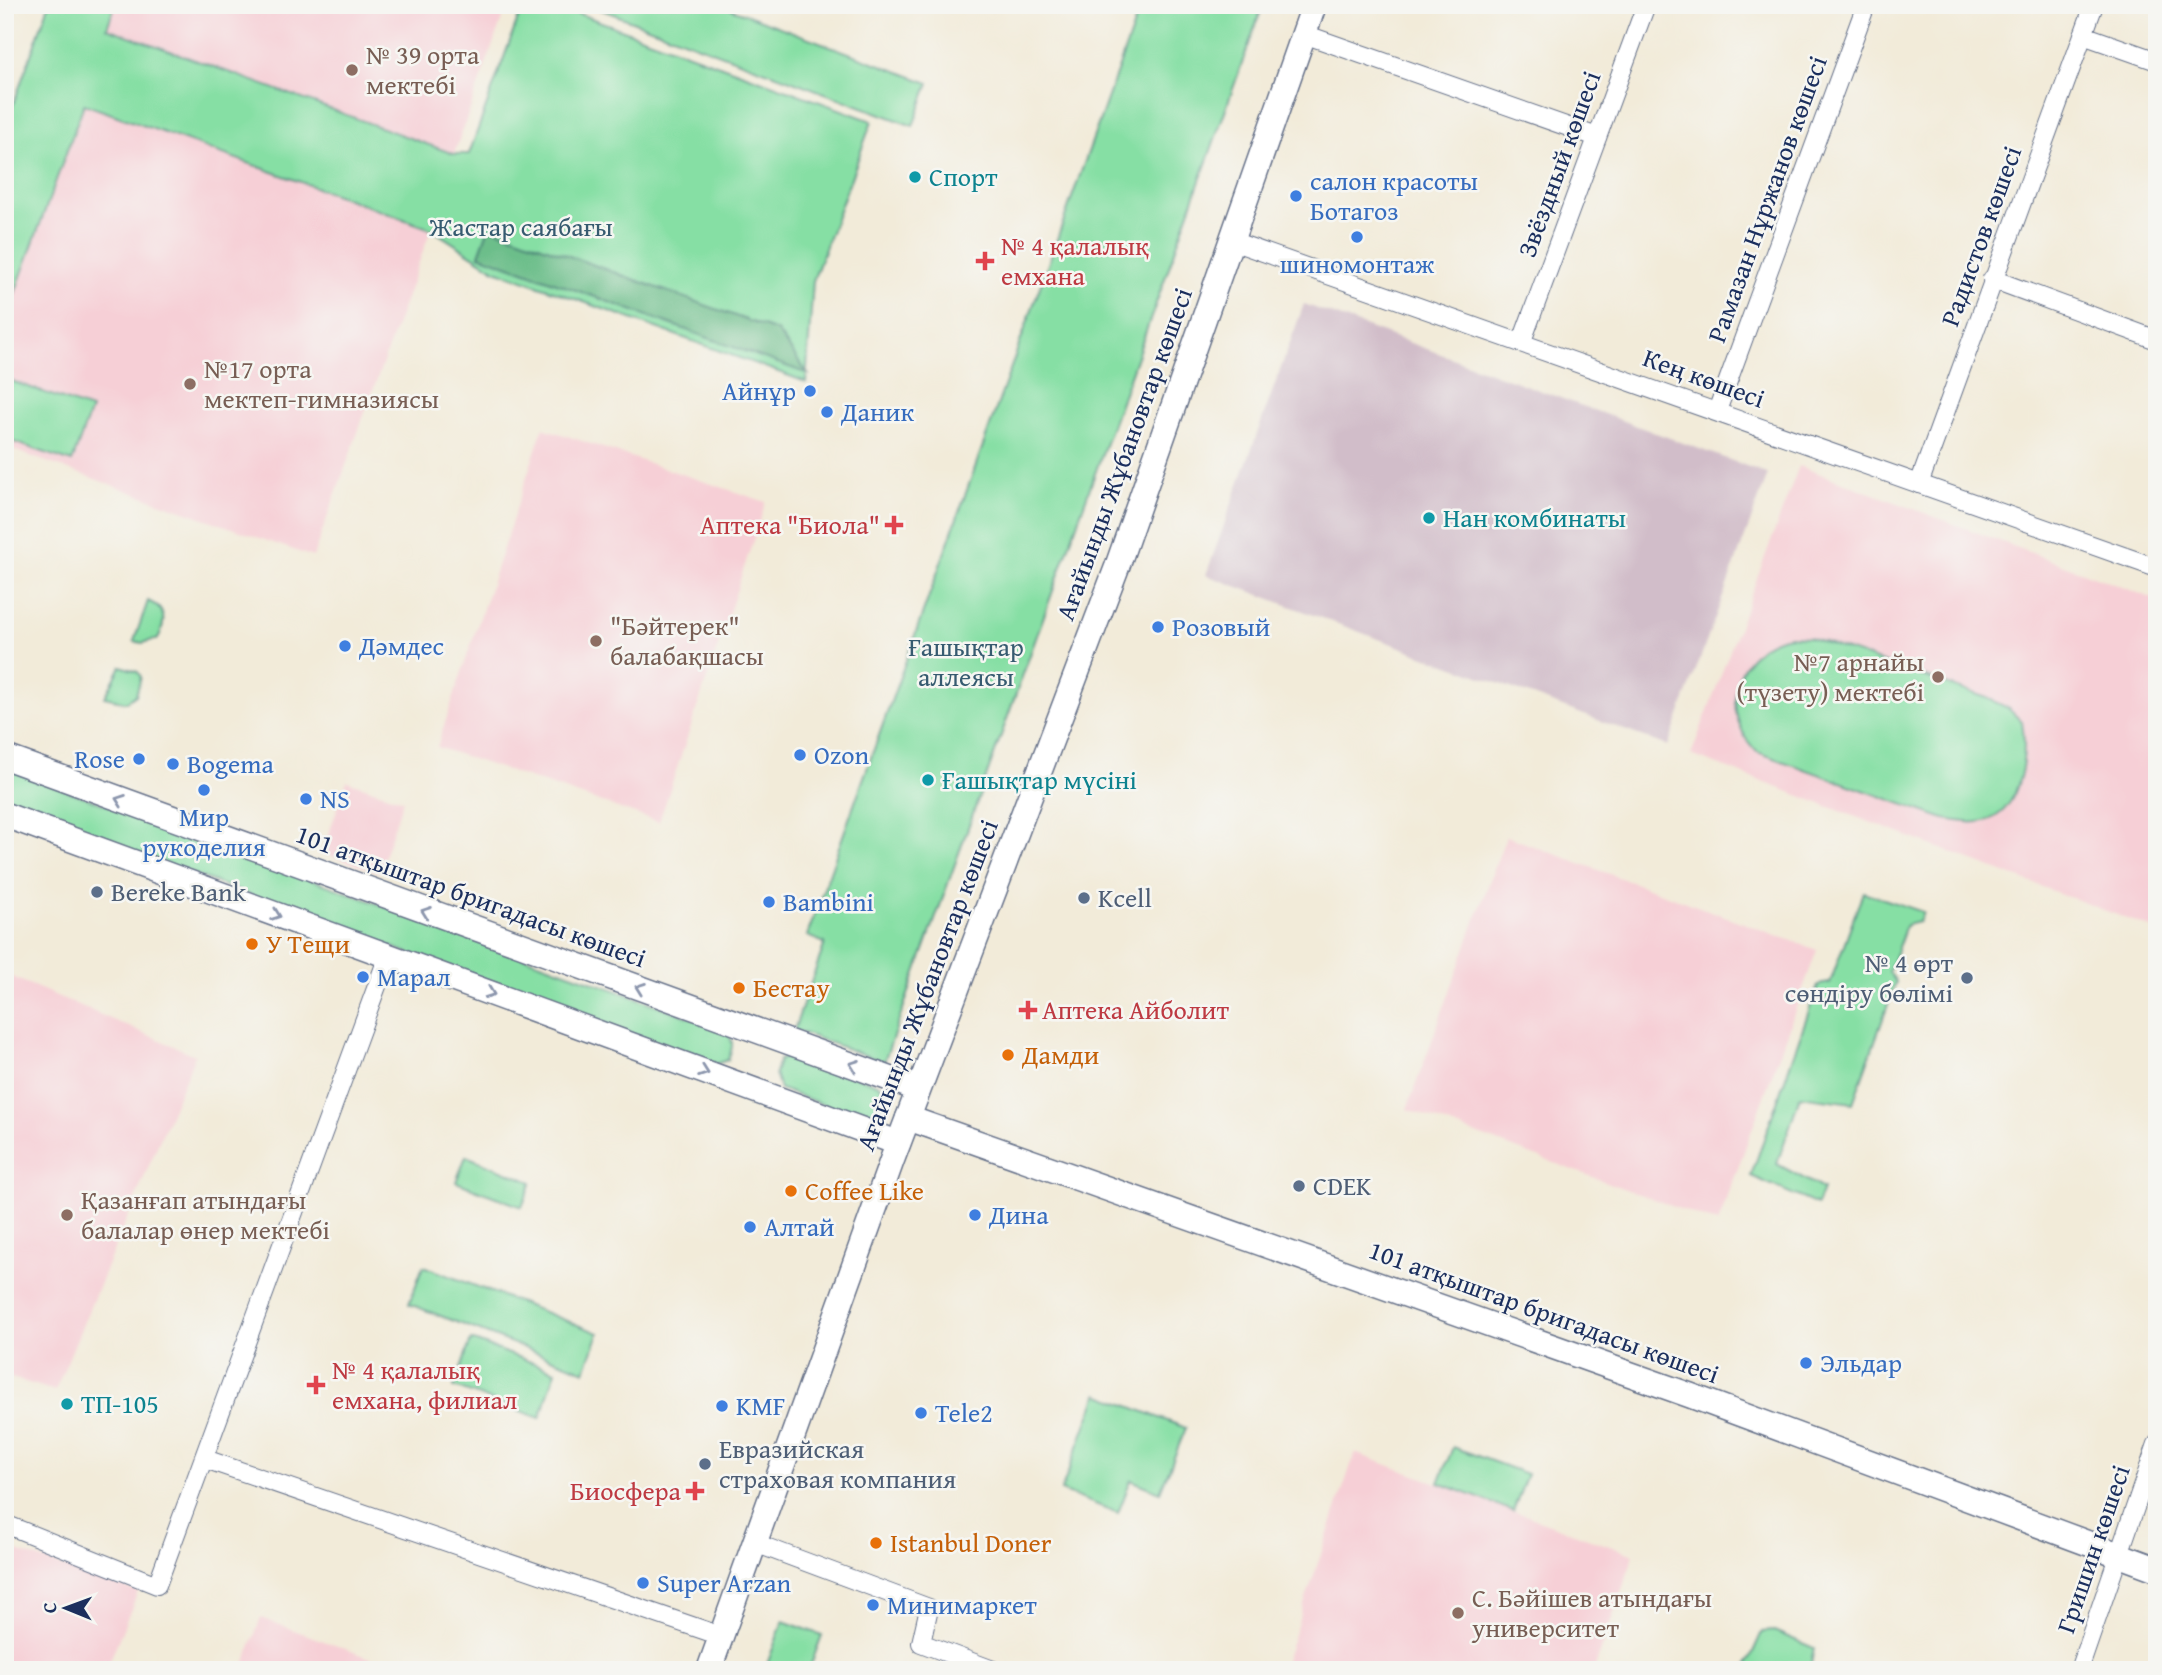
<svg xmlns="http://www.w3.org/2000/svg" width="2162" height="1675" viewBox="0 0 2162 1675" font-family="'Gentium Book Plus',serif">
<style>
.built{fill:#f6cfd6}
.industrial{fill:#d1bdc9}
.green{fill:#86dfa4;stroke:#508781;stroke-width:2}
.forest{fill:#6cbe8a;stroke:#447674;stroke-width:2}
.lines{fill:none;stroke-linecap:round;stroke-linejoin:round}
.street-casing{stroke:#667189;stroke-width:20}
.secondary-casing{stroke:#667189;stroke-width:27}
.street{stroke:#fff;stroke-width:18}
.secondary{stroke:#fff;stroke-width:24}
.oneway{stroke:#8d97ae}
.education-dot{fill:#8d6e63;stroke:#f6f6f2;stroke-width:2.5}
.culture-dot{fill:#0f9aa8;stroke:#f6f6f2;stroke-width:2.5}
.shop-dot{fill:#3f7fe0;stroke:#f6f6f2;stroke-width:2.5}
.health-dot{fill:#e0444e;stroke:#f6f6f2;stroke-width:2.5}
.service-dot{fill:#5c6f8a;stroke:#f6f6f2;stroke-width:2.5}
.food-dot{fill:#e8710a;stroke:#f6f6f2;stroke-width:2.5}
.labels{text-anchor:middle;stroke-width:5;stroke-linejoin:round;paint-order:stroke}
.education-label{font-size:26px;fill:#785e54;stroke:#f6f6f2;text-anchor:start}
.street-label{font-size:26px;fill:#1b2f5e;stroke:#f6f6f2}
.culture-label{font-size:26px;fill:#0d838f;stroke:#f6f6f2;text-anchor:start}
.shop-label{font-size:26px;fill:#366cbe;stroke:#f6f6f2;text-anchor:start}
.park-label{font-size:26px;fill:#365b70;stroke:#f6f6f2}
.health-label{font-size:26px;fill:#be3a42;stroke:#f6f6f2;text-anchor:start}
.service-label{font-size:26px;fill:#4e5e75;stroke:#f6f6f2;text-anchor:start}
.food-label{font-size:26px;fill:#c56008;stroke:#f6f6f2;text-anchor:start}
</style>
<rect width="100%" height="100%" fill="#f6f6f2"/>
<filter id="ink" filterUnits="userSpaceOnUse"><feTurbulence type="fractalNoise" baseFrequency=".0143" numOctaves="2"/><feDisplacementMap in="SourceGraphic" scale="14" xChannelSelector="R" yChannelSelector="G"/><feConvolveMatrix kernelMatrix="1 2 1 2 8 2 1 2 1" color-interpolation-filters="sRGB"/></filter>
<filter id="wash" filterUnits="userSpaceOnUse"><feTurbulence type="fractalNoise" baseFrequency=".00686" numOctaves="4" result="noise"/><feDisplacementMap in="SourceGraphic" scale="28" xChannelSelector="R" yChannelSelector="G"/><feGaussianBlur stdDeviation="1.57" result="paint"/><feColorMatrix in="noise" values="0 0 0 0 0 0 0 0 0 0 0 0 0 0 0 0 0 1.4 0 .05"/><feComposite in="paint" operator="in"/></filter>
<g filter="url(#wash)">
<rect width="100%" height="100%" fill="#f2ebd9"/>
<g class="built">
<path d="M115,5H507L454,154L107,28Z"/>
<path d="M84,104L431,229L313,557L5,447V320Z"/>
<path d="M543,428L766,502L659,822L437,747Z"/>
<path d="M1799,466L2157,600V930L1691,755Z"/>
<path d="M347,781L403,800L379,872L322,853Z"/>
<path d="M1506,836L1817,950L1718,1223L1407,1109Z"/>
<path d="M12,977L195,1055L55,1391L5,1376V978Z"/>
<path d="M1355,1453L1634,1555L1594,1670H1282Z"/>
<path d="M5,1547L138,1592L106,1670H5Z"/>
<path d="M261,1618L403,1670H242Z"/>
</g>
<path class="industrial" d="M1304,304L1768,474L1668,746L1206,575Z"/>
<g class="green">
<path d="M49,5H115L107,28L454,154H469L523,5H555L872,121L813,281L806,382L495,270L431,229L84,104L5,320V127Z"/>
<path d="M589,5H721L929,83L913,126Z"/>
<path d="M1141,5H1263L884,1062L794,1030L825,943L807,936Z"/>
<path d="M6,379L91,409L72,462L5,439Z"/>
<path d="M148,601C167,609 166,622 158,639L142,643L134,641Z"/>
<path d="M1788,636L1809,637L1987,698L2008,708L2022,722C2027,751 2023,808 1988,820C1974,825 1958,821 1944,819L1757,752C1718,713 1733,648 1788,636Z"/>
<path d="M121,666L138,672L141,677L136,695L126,702L105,697Z"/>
<path d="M5,768L725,1030C735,1041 733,1047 728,1060L713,1065L5,805Z"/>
<path d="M1863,892L1923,912L1919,922L1906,925L1889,972L1896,982L1853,1103L1800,1096L1777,1164L1823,1189L1817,1205L1751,1176L1818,985L1830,983Z"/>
<path d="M793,1055L880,1085C890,1102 886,1116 866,1120L780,1089L775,1074L779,1060Z"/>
<path d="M466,1156L532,1182L522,1207L456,1182Z"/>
<path d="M423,1266L599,1333L585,1371L409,1304Z"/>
<path d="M471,1340L556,1371L540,1418L454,1387Z"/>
<path d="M1098,1394L1186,1428L1160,1492L1131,1480L1118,1513L1061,1491Z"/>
<path d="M1453,1447L1527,1474L1513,1511L1439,1483Z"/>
<path d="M783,1621L822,1635L809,1670H765Z"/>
<path d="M1774,1631L1814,1648L1810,1670H1745L1762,1632Z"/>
</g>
<path class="forest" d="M489,227L777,331L808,374L479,255Z"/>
</g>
<g filter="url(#ink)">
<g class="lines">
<g class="street-casing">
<g id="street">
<path d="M1304,34L1597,137"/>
<path d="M2083,35L2157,61"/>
<path d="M1232,241L2157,568"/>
<path d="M1992,279L2157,340"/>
<path d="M1522,341L1646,5"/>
<path d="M1717,411L1866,5"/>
<path d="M1919,484L2094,5"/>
<path d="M205,1459L721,1636"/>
<path d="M5,1524L157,1585L388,956"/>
<path d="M755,1543L929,1608L921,1643L993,1670"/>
<path d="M2079,1670L2157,1444"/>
</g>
</g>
<g class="secondary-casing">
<g id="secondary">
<path d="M5,757L918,1089"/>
<path d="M5,815L898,1143"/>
<path d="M908,1118L1689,1395L2157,1569"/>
<path d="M709,1670L892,1160L1117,567L1314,5"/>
</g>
</g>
<use href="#street" class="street"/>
<use href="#secondary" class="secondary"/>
</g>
<defs><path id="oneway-chevron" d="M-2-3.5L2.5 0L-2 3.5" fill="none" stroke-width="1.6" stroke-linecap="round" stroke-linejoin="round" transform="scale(1.75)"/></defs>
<g class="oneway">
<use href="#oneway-chevron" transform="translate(120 800) rotate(-160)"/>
<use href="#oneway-chevron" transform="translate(426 912) rotate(-160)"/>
<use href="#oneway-chevron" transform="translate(276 915) rotate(20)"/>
<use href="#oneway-chevron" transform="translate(640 988) rotate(-160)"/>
<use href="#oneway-chevron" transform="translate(490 993) rotate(20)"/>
<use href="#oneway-chevron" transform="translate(854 1065) rotate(-160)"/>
<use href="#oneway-chevron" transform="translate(704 1072) rotate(20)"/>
</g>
</g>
<g class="education-dot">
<circle cx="352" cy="70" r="7"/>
<circle cx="190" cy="384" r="7"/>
<circle cx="596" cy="641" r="7"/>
<circle cx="1938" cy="677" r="7"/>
<circle cx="67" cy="1215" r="7"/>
<circle cx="1458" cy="1613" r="7"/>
</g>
<g class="culture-dot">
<circle cx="915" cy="177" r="7"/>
<circle cx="1429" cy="518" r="7"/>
<circle cx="928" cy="780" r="7"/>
<circle cx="67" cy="1404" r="7"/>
</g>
<g class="shop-dot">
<circle cx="1296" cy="196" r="7"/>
<circle cx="1357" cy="237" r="7"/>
<circle cx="810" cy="391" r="7"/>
<circle cx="827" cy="412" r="7"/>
<circle cx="1158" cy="627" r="7"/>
<circle cx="345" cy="646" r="7"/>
<circle cx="800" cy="755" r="7"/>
<circle cx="139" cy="759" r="7"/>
<circle cx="173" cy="764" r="7"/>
<circle cx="204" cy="790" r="7"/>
<circle cx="306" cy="799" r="7"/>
<circle cx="769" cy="902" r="7"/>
<circle cx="363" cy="977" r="7"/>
<circle cx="975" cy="1215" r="7"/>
<circle cx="750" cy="1227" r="7"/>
<circle cx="1806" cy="1363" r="7"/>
<circle cx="722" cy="1406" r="7"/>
<circle cx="921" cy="1413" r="7"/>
<circle cx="643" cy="1583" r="7"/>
<circle cx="873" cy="1605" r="7"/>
</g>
<g class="health-dot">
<path d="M981.5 250.5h7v7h7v7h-7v7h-7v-7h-7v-7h7z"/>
<path d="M890.5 514.5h7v7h7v7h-7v7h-7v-7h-7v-7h7z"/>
<path d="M1024.5 999.5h7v7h7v7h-7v7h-7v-7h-7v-7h7z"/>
<path d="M312.5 1374.5h7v7h7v7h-7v7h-7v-7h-7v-7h7z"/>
<path d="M691.5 1480.5h7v7h7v7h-7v7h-7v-7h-7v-7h7z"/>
</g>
<g class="service-dot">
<circle cx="97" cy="892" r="7"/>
<circle cx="1084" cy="898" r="7"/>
<circle cx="1967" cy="978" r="7"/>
<circle cx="1299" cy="1186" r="7"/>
<circle cx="705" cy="1464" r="7"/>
</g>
<g class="food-dot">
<circle cx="252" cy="944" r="7"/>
<circle cx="739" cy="988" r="7"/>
<circle cx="1008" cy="1055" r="7"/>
<circle cx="791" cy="1191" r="7"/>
<circle cx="876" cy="1543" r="7"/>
</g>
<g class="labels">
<g class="education-label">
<text x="366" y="64">№ 39 орта<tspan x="366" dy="30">мектебі</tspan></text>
<text x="204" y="378">№17 орта<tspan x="204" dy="30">мектеп-гимназиясы</tspan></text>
<text x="610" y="635">"Бәйтерек"<tspan x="610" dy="30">балабақшасы</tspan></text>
<text x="1924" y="671" text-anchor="end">№7 арнайы<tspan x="1924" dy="30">(түзету) мектебі</tspan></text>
<text x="81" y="1209">Қазанғап атындағы<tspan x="81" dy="30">балалар өнер мектебі</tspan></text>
<text x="1472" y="1607">С. Бәйішев атындағы<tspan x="1472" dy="30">университет</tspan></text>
</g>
<g class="street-label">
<text transform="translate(1559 164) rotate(-70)" y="9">Звёздный көшесі</text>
<text transform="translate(1767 199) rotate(-70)" y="9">Рамазан Нұржанов көшесі</text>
<text transform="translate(1981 236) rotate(-70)" y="9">Радистов көшесі</text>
<text transform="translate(1704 378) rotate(20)" y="9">Кең көшесі</text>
<text transform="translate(1124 454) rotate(-70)" y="9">Ағайынды Жұбановтар көшесі</text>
<text transform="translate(471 896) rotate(20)" y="9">101 атқыштар бригадасы көшесі</text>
<text transform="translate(927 985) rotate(-69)" y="9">Ағайынды Жұбановтар көшесі</text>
<text transform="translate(1544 1312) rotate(20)" y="9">101 атқыштар бригадасы көшесі</text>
<text transform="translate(2093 1549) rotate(-71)" y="9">Гришин көшесі</text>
</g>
<g class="culture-label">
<text x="929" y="186">Спорт</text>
<text x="1443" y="527">Нан комбинаты</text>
<text x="942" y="789">Ғашықтар мүсіні</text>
<text x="81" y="1413">ТП-105</text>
</g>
<g class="shop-label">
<text x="1310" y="190">салон красоты<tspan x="1310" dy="30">Ботагоз</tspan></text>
<text x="1357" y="273" text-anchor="middle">шиномонтаж</text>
<text x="796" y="400" text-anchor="end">Айнұр</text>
<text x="841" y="421">Даник</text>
<text x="1172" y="636">Розовый</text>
<text x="359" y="655">Дәмдес</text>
<text x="814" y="764">Ozon</text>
<text x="125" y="768" text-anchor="end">Rose</text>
<text x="187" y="773">Bogema</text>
<text x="320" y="808">NS</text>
<text x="204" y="826" text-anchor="middle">Мир<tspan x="204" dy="30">рукоделия</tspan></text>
<text x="783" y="911">Bambini</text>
<text x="377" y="986">Марал</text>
<text x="989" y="1224">Дина</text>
<text x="764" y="1236">Алтай</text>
<text x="1820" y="1372">Эльдар</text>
<text x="736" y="1415">KMF</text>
<text x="935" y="1422">Tele2</text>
<text x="657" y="1592">Super Arzan</text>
<text x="887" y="1614">Минимаркет</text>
</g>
<g class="park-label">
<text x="521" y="236">Жастар саябағы</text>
<text x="966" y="656">Ғашықтар<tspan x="966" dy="30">аллеясы</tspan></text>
</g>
<g class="health-label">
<text x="1001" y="255">№ 4 қалалық<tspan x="1001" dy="30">емхана</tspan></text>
<text x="880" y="534" text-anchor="end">Аптека "Биола"</text>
<text x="1042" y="1019">Аптека Айболит</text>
<text x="332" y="1379">№ 4 қалалық<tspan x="332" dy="30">емхана, филиал</tspan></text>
<text x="681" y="1500" text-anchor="end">Биосфера</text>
</g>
<g class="service-label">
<text x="111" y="901">Bereke Bank</text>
<text x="1098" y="907">Kcell</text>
<text x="1953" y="972" text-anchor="end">№ 4 өрт<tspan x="1953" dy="30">сөндіру бөлімі</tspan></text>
<text x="1313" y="1195">CDEK</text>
<text x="719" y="1458">Евразийская<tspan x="719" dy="30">страховая компания</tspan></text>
</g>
<g class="food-label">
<text x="266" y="953">У Тещи</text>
<text x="753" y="997">Бестау</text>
<text x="1022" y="1064">Дамди</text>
<text x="805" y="1200">Coffee Like</text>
<text x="890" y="1552">Istanbul Doner</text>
</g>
</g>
<rect width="2162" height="1675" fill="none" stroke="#f6f6f2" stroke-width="28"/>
<g transform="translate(66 1608) rotate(271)" stroke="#f6f6f2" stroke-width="5" paint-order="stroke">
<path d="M0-5L12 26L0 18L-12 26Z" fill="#1b2f5e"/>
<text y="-10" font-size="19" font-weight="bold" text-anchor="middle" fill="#1b2f5e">С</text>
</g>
</svg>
